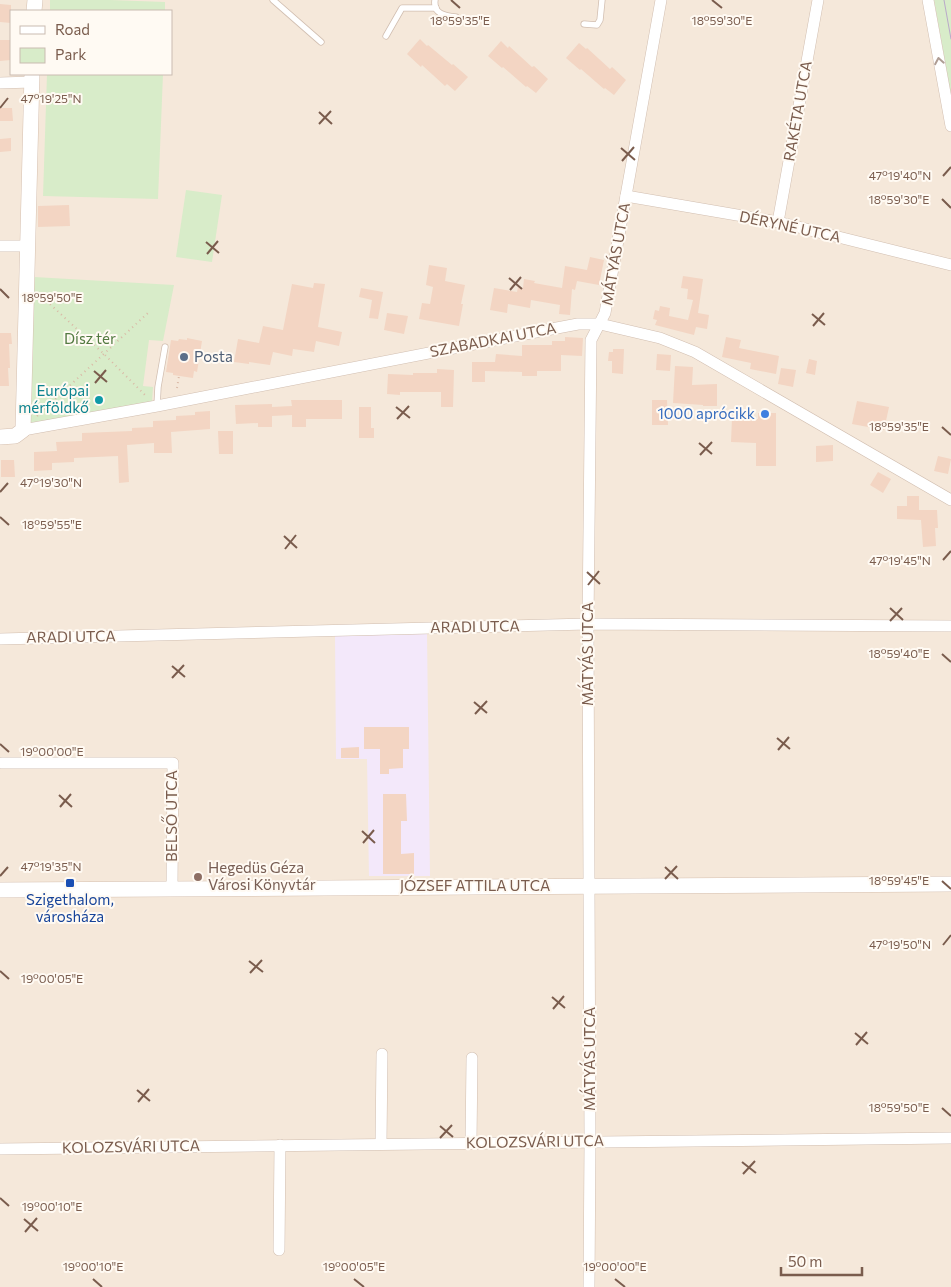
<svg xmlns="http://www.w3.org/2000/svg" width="951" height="1287" viewBox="0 0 951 1287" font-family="Commissioner,sans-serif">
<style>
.residential{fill:#f5e8da;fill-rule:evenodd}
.education{fill:#f3e8fa}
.green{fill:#d8ecc9}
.building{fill:#f3d5c3}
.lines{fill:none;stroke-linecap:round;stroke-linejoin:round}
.lane-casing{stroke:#d1beb0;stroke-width:7}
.street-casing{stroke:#d1beb0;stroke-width:12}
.secondary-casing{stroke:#d6c0b0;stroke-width:16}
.path{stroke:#d9b8a5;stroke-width:2;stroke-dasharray:1 4;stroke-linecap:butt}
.lane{stroke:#fff;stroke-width:5.5}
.street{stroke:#fff;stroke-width:11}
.secondary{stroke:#fff;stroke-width:15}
.tram{stroke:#b9a8c9;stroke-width:1}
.oneway{stroke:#af9d94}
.ticks{fill:none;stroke:#7a5c4d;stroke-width:2}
.service-dot{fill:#5c6f8a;stroke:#fffaf3;stroke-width:2}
.culture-dot{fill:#0f9aa8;stroke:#fffaf3;stroke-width:2}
.shop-dot{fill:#3f7fe0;stroke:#fffaf3;stroke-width:2}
.education-dot{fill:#8d6e63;stroke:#fffaf3;stroke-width:2}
.transit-dot{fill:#1a4fb4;stroke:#fffaf3;stroke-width:2}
.labels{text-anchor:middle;stroke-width:4;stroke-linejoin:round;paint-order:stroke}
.street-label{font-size:15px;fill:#7a5c4d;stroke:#fffaf3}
.park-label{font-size:15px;fill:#537a41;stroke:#fffaf3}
.service-label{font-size:15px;fill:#4e5e75;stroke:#fffaf3;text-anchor:start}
.culture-label{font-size:15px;fill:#0d838f;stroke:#fffaf3;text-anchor:end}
.shop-label{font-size:15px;fill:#366cbe;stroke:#fffaf3;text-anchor:end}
.education-label{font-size:15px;fill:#785e54;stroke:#fffaf3;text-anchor:start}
.transit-label{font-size:15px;fill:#164399;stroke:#fffaf3}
.ticks-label{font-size:12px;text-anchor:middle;fill:#7a5c4d;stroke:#fffaf3;stroke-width:4;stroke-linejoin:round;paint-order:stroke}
</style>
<rect width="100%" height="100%" fill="#fdf6ec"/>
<path class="residential" d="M0,0H934L951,95V1287H0ZM11,11H171V74H11Z"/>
<path class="education" d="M427,634L430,876H369L367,759H336L335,636Z"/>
<g class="green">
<path d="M50,0H110L165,2V11H50Z"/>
<path d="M934,0H951V95Z"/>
<path d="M47,74H163L158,199L43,196Z"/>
<path d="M186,190L222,195L212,262L176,257Z"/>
<path d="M34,277L174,285L163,341L149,340L143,386L153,387L152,403L29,424Z"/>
</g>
<g class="building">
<path d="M0,4L11,5V23L0,22Z"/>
<path d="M420,39L427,46L428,45L452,65L453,64L468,77L455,91L447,84L445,86L422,65L421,67L407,54Z"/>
<path d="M0,40H11V60L0,61Z"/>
<path d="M501,41L508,48L509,46L532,67L534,66L548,79L536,93L527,86L526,87L503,67L502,68L488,56Z"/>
<path d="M579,43L586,49L587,48L610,69L612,67L626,80L614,95L605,88L604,89L581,69L580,70L566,58Z"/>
<path d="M0,108H12L13,121H0Z"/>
<path d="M11,138V151L0,152V139Z"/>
<path d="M69,205L70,226L38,227V206Z"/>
<path d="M590,257L604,260L599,285L577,281L575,290L572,289L570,315L559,314L560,305L531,300L530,308L508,304L507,313L490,310L494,288L517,292L518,287L523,288L524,279L535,281L534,283L562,288L565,266L587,270Z"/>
<path d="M429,265L447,268L445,281L465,285L461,304H463L459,326L419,319L422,303L430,304L433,287L426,285Z"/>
<path d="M683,276L703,279L698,313L709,315L707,329L696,327L694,335L655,325L657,320L653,319L655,310L659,311L660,306L670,308L669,316L688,320L693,300L687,299L688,289L681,288Z"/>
<path d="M314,283L325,284L318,327L342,332L339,346L316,341L314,352L293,349L292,356L273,352L270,365L249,362V364L234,362L238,339L259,343L263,326L283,330L292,284L313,288Z"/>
<path d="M361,288L383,292L378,319L369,318L372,300L359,297Z"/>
<path d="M387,313L408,316L404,334L384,330Z"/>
<path d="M0,333H11L12,344H9L10,368H8L9,386H0Z"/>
<path d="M565,337L583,338L582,356L561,355V371H537V376H522V372L485,371V382H472V362H495L496,354L522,356V345H552V341H565Z"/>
<path d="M726,337L741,340L739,348L779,356L776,374L750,369L751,363L722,357Z"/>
<path d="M187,338L202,341L197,372L194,371L193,378L173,375V373L166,372L171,340L178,341L179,339L187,340Z"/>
<path d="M613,349H624L623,374L612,373V361H608L609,352H613Z"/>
<path d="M657,354L671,355L670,371L656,370Z"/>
<path d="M809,359L817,361L815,375L806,373Z"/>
<path d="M675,366L693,367L692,385L717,384V406H703V405L673,403Z"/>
<path d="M781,368L796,370L793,387L778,384Z"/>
<path d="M437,369L454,370L453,407H441V392H400V395L387,394L388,374L413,375V373H437Z"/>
<path d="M291,400H342V419H306V427H292V415L272,416V427H258V423L236,424L235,405L272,404V407L292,406Z"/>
<path d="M652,400H667L668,425H652Z"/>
<path d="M857,401L889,407L884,430L852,424Z"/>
<path d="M359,407H371V428H374V438H359Z"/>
<path d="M210,411V429L171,432L172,453H154V443L127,445L129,482L119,483L118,456L74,458V462L52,463V470L34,471V452L57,451L56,442L82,441V433L132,431V428L153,427V421L176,420V416L195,415V412Z"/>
<path d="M758,413H776V466H756V443L731,442L732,418L758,419Z"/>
<path d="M218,431H233V454H219Z"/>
<path d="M833,445V461L816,462V446Z"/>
<path d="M938,456L951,459L948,474L934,471Z"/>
<path d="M1,460H14L15,477H1Z"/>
<path d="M878,472L891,479L883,493L870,485Z"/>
<path d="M907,496H919V510H937L938,528H935L936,546L923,547L921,520L897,519V506H907Z"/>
<path d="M364,727H409V749H403V768L389,769V774H380V749H364Z"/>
<path d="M359,747V758H341V748Z"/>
<path d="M383,794H406L407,821H401V854L414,853V874H383Z"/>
</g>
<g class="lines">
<g class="lane-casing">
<g id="lane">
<path d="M273,0L321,42"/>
<path d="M435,0C433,14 445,16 456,17"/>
<path d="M584,24L597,25L600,20L602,0"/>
<path d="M386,36L402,8H436"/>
<path d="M157,406L158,387L165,347"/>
</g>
</g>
<g class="street-casing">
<g id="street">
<path d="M928,0L951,126"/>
<path d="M0,83L32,82"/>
<path d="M626,196L778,222L951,265"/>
<path d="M778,222L818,0"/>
<path d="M0,246H27"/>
<path d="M23,430L157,406L541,331L578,324H600L660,338L695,352L951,500"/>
<path d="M0,639L588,624L951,626"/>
<path d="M2,763H173L172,889"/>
<path d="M471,1143L472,1058"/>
<path d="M381,1144L382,1054"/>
<path d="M0,1149L951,1138"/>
<path d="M279,1250L280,1145"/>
<path d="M589,1287L590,1142L588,624L591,340L605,313L661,0"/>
</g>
</g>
<g class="secondary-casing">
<g id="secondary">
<path d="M34,11L35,0"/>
<path d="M0,437L15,436L23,430L32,74"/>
<path d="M0,890L951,884"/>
</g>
</g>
<g class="path">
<path d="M39,294L104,354L146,396"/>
<path d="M177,388L179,376"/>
<path d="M37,416L150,311"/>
</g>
<use href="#lane" class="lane"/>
<use href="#street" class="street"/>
<use href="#secondary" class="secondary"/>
<path class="tram" d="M944,0L951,39"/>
</g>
<defs><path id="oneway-chevron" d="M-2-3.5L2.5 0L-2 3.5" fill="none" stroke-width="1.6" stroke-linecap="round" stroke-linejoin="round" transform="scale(1.25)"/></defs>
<use class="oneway" href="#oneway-chevron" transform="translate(939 61) rotate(-100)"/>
<path class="ticks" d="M451,0L460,8M712,0L722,8M0,108L8,98M319,112L332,124M319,124L331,111M621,148L635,160M622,161L634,147M943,176L951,167M942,199L951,208M206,242L219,253M207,254L218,241M509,278L522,289M0,289L9,298M510,290L521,277M812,314L825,325M813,326L824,313M94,371L107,382M95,383L106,370M396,407L410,418M397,419L409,406M942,427L951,435M699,443L712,454M700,455L712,442M0,492L8,483M0,517L9,525M284,536L297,548M285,549L296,535M943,560L951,551M587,572L600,584M588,585L599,571M890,608L903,620M890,621L902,608M942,654L951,662M172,666L185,677M172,678L184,665M474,702L487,713M475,714L487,701M777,738L790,749M0,744L9,752M778,750L789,737M59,795L72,807M60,807L71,794M362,831L375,843M363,843L374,830M665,867L678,879M0,876L8,867M665,879L677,866M942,881L951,889M943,945L951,935M249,961L263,972M0,971L9,979M250,973L262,960M552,997L565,1008M553,1009L564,996M855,1033L868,1044M856,1045L867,1032M137,1090L150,1101M138,1102L149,1089M942,1108L951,1116M440,1126L453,1137M440,1138L452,1125M742,1162L756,1173M743,1174L755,1161M0,1198L9,1206M24,1219L38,1231M25,1232L37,1218M93,1279L102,1287M354,1279L364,1287M615,1279L625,1287"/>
<circle class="service-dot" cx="184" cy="357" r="5"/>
<circle class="culture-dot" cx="99" cy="400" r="5"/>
<circle class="shop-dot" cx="765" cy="414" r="5"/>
<circle class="education-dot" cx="198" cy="877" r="5"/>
<rect class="transit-dot" x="65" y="878" width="10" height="10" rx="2.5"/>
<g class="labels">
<g class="street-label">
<text transform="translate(798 111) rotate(-80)" y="5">RAKÉTA UTCA</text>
<text transform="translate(790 227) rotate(12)" y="5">DÉRYNÉ UTCA</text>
<text transform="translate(616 254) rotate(-80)" y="5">MÁTYÁS UTCA</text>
<text transform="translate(493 340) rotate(-11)" y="5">SZABADKAI UTCA</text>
<text transform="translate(475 627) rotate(-1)" y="5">ARADI UTCA</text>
<text transform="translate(71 637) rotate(-1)" y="5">ARADI UTCA</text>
<text transform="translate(588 654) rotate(-90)" y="5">MÁTYÁS UTCA</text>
<text transform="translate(172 816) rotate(-90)" y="5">BELSŐ UTCA</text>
<text x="475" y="891">JÓZSEF ATTILA UTCA</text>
<text transform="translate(590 1059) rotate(-90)" y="5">MÁTYÁS UTCA</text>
<text transform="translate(535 1142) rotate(-1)" y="5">KOLOZSVÁRI UTCA</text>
<text transform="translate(131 1147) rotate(-1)" y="5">KOLOZSVÁRI UTCA</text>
</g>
<g class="park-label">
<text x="90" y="344">Dísz tér</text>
</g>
<g class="service-label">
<text x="194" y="362">Posta</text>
</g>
<g class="culture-label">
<text x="89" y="396">Európai<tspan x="89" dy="17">mérföldkő</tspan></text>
</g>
<g class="shop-label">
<text x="755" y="419">1000 aprócikk</text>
</g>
<g class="education-label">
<text x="208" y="873">Hegedüs Géza<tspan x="208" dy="17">Városi Könyvtár</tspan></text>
</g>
<g class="transit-label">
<text x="70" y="905">Szigethalom,<tspan x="70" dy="17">városháza</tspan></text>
</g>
</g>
<g class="ticks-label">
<text x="460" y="25">18°59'35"E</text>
<text x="722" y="25">18°59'30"E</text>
<text x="51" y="103">47°19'25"N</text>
<text x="900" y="180">47°19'40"N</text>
<text x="899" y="204">18°59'30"E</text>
<text x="52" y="302">18°59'50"E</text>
<text x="899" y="431">18°59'35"E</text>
<text x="51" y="487">47°19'30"N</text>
<text x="52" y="529">18°59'55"E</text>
<text x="900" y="565">47°19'45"N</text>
<text x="899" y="658">18°59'40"E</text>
<text x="52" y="756">19°00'00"E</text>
<text x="51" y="871">47°19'35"N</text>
<text x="899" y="885">18°59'45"E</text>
<text x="900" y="949">47°19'50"N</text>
<text x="52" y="983">19°00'05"E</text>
<text x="899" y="1112">18°59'50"E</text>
<text x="52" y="1211">19°00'10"E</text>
<text x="93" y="1271">19°00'10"E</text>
<text x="354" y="1271">19°00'05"E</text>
<text x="615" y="1271">19°00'00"E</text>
</g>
<rect x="10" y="10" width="162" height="65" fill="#fffaf3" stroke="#cabbb1"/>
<rect x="20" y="26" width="25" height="8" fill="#ffffff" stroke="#cabbb1"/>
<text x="55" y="35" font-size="15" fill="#7a5c4d">Road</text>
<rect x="20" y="48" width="25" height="15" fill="#d8ecc9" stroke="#cabbb1"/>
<text x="55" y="60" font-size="15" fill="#7a5c4d">Park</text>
<path d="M781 1267v8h81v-8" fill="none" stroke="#7a5c4d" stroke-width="2.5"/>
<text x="788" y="1267" font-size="15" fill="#7a5c4d" stroke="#fffaf3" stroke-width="4" paint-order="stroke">50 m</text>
</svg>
